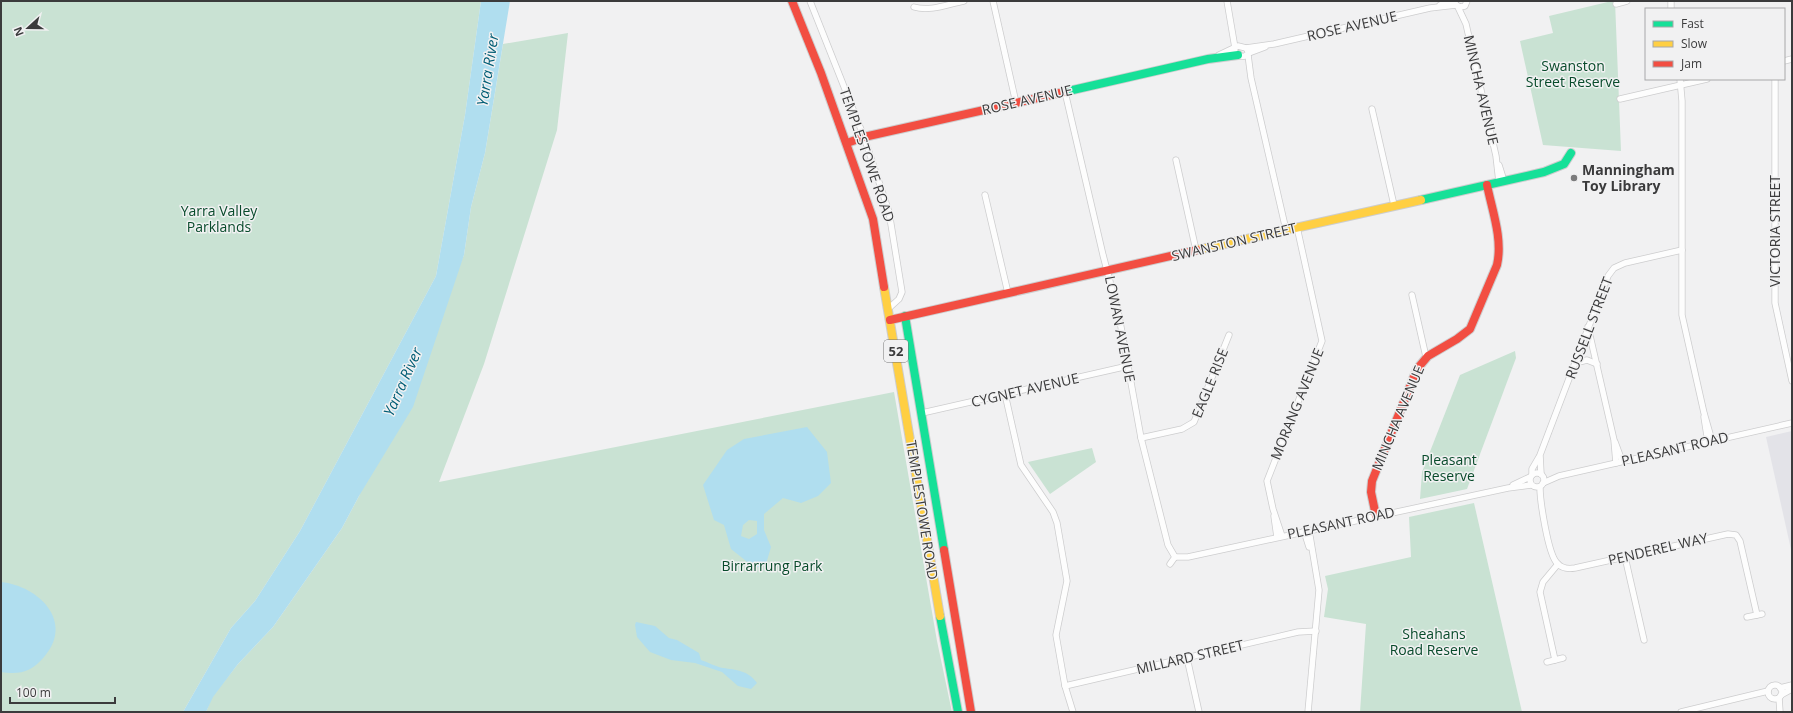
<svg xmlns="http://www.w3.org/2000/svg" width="1793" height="713" viewBox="0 0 1793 713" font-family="'Open Sans',sans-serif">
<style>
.built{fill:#e3e3e8}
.green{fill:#c9e2d3}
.water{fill:#b0deef;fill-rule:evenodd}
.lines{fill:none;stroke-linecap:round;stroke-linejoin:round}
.street-casing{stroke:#cdcdce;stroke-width:7}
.fast-casing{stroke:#cdcdce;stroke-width:10}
.slow-casing{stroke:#cdcdce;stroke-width:10}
.jam-casing{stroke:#cdcdce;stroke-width:10}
.street{stroke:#fdfdfd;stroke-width:5.5}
.fast{stroke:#16e098;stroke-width:8}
.slow{stroke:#ffcf43;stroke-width:8}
.jam{stroke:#f24e42;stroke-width:8}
.poi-dot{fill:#7b7b7c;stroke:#f1f1f2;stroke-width:1.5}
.labels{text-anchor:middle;stroke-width:3;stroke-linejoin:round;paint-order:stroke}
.shield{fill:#f1f1f2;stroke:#727273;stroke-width:1}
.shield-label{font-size:13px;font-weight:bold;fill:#3b3b3c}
.street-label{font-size:14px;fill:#3b3b3c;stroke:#f1f1f2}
.park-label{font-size:14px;fill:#084b2b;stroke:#f1f1f2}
.poi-label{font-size:14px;font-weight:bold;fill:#3b3b3c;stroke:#f1f1f2;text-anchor:start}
.water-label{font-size:15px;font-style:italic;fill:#005d75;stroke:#f1f1f2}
</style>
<rect width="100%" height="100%" fill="#f1f1f2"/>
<path class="built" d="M1792,431V554L1766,437Z"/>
<g class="green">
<path d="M1,1H481L465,115L436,276L300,531L255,601L231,628L183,712H1Z"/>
<path d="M1612,1H1615L1621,151L1543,145L1520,41L1553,33L1549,16Z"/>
<path d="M568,33L557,130L484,364L439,482L894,392L937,641L952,712H206L212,697L238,664L273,627L342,528L359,496L464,255L471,207L485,153L503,44Z"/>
<path d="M1515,351L1516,358L1467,489L1420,499L1422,472L1460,375Z"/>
<path d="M1092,448L1096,462L1050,494L1028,462Z"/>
<path d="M1474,503L1522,712H1360L1366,624L1324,617L1328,589L1325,576L1411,557L1409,517Z"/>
</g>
<g class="water">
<path d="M481,1H510L485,153L471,207L464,255L413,407L359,496L342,528L273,627L238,664L213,697L206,712H183L231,628L255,601L300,531L436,276L465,115Z"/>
<path d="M807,427L827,452L831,483L818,496L801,503L783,498L764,514V530L771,547L766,564L755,568L731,549L724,525L714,520L703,485L727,450L744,439ZM749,520L757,521V534L749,539L741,536L743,525Z"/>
<path d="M1,582C39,586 75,622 44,657C31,672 20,675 1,672Z"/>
<path d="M636,622L655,626L669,638L677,640L699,653L701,660C708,662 716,667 723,668C736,670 748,670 757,683L751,689L738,686L722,672L695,663L671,660L650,652L637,637L635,625Z"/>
</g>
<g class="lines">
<g class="street-casing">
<g id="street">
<path d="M810,1L864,137L889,212L902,292L899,299L888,309"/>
<path d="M993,1L1016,103"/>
<path d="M1227,1L1235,48"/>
<path d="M1454,1L1456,5L1460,7L1465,6L1467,1"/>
<path d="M1616,4L1627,1"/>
<path d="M1440,5L1450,1"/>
<path d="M914,7C930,12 948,4 964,1"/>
<path d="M1458,7L1466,24L1496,156L1499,182"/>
<path d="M1671,9V1"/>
<path d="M1246,48L1274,44L1430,8L1456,5"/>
<path d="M1249,53L1265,47"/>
<path d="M1219,55L1238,46L1246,48L1249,53L1245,56C1240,57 1235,55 1234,49"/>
<path d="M1248,55L1251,78L1286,230"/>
<path d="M1784,61L1792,59"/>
<path d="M1680,79L1682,101V315L1704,413L1712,441"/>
<path d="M1775,79V303L1792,381"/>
<path d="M1065,92L1103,255L1119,316L1141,438L1168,545L1175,557"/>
<path d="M1620,99L1707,79"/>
<path d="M1372,109L1394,205"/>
<path d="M1176,160L1196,250"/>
<path d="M1499,165L1504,181"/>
<path d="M985,195L1008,293"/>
<path d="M1412,295L1426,357"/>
<path d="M1588,327L1614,440L1616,463"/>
<path d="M1575,363L1587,360L1597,364"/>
<path d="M1005,394L1021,465L1053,512L1057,523L1067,581L1056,635L1065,686L1073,712"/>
<path d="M922,413L1128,366"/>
<path d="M1704,417L1708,442"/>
<path d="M1141,438L1182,429L1194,422L1229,335"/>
<path d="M1615,442L1622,461"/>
<circle cx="1537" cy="480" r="7"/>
<path d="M1541,474L1540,455L1608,276L1614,268L1625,263L1682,250"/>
<path d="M1532,475V469L1539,457"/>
<path d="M1543,483L1559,476L1792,423"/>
<path d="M1513,485L1530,477"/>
<path d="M1540,487C1540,501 1548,554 1557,563C1562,569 1569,569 1575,568L1728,534L1736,535L1740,541L1757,615"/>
<path d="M1274,516L1277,537"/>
<path d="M1304,531L1309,547"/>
<path d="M1282,536L1273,509L1267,481L1322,341L1297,227"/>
<path d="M1175,557H1188L1508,488L1531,485"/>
<path d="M1625,557L1644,640"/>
<path d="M1170,564L1175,557"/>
<path d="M1747,617L1762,614"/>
<path d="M1187,658L1199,712"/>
<path d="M1555,660L1540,592L1543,582L1558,564"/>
<path d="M1547,662L1563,658"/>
<circle cx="1775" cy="692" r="7"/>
<path d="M1065,686L1298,632L1316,631"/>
<path d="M1780,688L1792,685"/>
<path d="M1781,695L1792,689"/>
<path d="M1779,698L1780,712"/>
<path d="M1308,712L1319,590L1309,530"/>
<path d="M1681,712L1768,691"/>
</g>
</g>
<g class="fast-casing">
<g id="fast">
<path d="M1064,92L1208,59L1238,55"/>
<path d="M1421,200L1544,172L1564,164L1571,153"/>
<path d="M905,316L944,550"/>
<path d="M940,616L958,712"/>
</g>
</g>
<g class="slow-casing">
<g id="slow">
<path d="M1197,250L1421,200"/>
<path d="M884,287L940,616"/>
</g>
</g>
<g class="jam-casing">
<g id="jam">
<path d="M792,1L821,73L873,219L884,287"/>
<path d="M847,143L864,137L1064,92"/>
<path d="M890,320L1197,250"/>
<path d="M1376,516L1371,492L1372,481L1417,369L1428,356L1457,339L1470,329L1497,265C1503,239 1492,210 1487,185"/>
<path d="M944,550L971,712"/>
</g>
</g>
<use href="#street" class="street"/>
<use href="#fast" class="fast"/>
<use href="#slow" class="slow"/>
<use href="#jam" class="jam"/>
</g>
<circle class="poi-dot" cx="1574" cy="178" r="4"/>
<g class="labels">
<rect class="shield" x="884" y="340" width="24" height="22" rx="3"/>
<g class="shield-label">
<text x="896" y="356">52</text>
</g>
<g class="street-label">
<text transform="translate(1352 26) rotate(-13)" y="5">ROSE AVENUE</text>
<text transform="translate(1481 90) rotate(77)" y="5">MINCHA AVENUE</text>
<text transform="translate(1027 100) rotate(-13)" y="5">ROSE AVENUE</text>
<text transform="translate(867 155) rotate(71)" y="5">TEMPLESTOWE ROAD</text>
<text transform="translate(1775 231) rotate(-90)" y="5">VICTORIA STREET</text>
<text transform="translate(1234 242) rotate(-13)" y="5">SWANSTON STREET</text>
<text transform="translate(1589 328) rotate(-69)" y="5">RUSSELL STREET</text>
<text transform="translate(1120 329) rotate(79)" y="5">LOWAN AVENUE</text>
<text transform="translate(1210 383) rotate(-68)" y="5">EAGLE RISE</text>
<text transform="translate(1025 390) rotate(-13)" y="5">CYGNET AVENUE</text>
<text transform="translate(1297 404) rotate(-68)" y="5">MORANG AVENUE</text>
<text transform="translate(1398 418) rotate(-67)" y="5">MINCHA AVENUE</text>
<text transform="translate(1675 449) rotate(-13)" y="5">PLEASANT ROAD</text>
<text transform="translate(922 510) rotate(81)" y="5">TEMPLESTOWE ROAD</text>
<text transform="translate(1341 523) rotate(-12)" y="5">PLEASANT ROAD</text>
<text transform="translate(1658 549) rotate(-13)" y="5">PENDEREL WAY</text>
<text transform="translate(1190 657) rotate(-13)" y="5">MILLARD STREET</text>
</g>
<g class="park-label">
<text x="1573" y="71">Swanston<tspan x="1573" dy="16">Street Reserve</tspan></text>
<text x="219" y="216">Yarra Valley<tspan x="219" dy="16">Parklands</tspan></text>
<text x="1449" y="465">Pleasant<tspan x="1449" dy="16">Reserve</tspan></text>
<text x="772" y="571">Birrarrung Park</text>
<text x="1434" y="639">Sheahans<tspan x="1434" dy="16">Road Reserve</tspan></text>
</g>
<g class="poi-label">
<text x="1582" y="175">Manningham<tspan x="1582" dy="16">Toy Library</tspan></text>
</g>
<g class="water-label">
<text transform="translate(488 70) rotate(-81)" y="5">Yarra River</text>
<text transform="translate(403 382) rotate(-66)" y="5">Yarra River</text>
</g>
</g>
<rect width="1793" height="713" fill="none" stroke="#3b3b3c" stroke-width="4"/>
<rect x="1645" y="8" width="140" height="72" fill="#f1f1f2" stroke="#a8a8a9"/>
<rect x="1653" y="21" width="20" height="6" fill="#16e098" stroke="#a8a8a9"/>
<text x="1681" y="28" font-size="12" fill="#3b3b3c">Fast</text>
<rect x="1653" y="41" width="20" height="6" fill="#ffcf43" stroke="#a8a8a9"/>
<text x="1681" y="48" font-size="12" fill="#3b3b3c">Slow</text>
<rect x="1653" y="61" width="20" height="6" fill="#f24e42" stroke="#a8a8a9"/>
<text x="1681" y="68" font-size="12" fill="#3b3b3c">Jam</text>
<g transform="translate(28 28) rotate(249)" stroke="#f1f1f2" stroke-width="3" paint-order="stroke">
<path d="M0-3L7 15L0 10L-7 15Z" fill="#3b3b3c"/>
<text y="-6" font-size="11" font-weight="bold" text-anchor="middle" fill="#3b3b3c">N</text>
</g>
<path d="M10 697v6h105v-6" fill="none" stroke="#3b3b3c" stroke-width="2"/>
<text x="16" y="697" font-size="12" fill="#3b3b3c" stroke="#f1f1f2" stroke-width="3" paint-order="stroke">100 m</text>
</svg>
